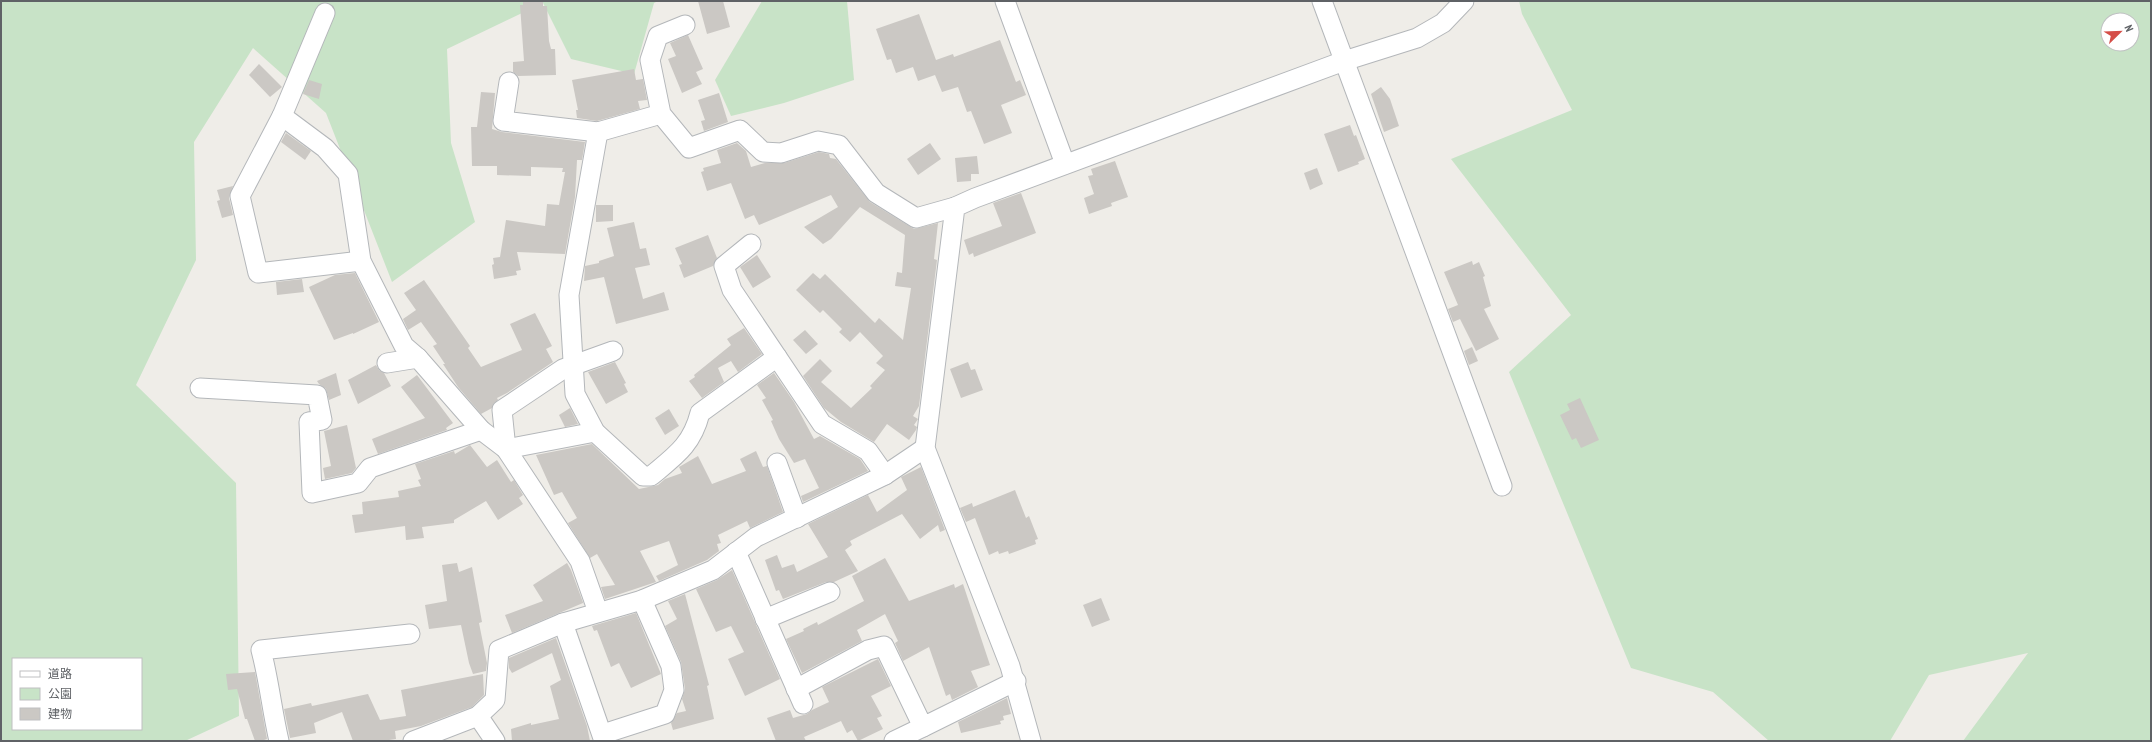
<svg xmlns="http://www.w3.org/2000/svg" width="2152" height="742" viewBox="0 0 2152 742" font-family="'PT Sans Narrow','Noto Sans JP',sans-serif">
<style>
.green{fill:#c8e3c7;fill-rule:evenodd}
.building{fill:#cbc8c4}
.lines{fill:none;stroke-linecap:round;stroke-linejoin:round}
.minor-casing{stroke:#b4b7ba;stroke-width:21}
.minor{stroke:#fff;stroke-width:19}
</style>
<rect width="100%" height="100%" fill="#efede8"/>
<g class="green">
<path d="M1,1H658L654,3L634,74L571,59L543,3L447,49L451,143L475,222L392,282L326,113L253,48L194,142L196,260L136,385L236,483L239,716L185,741H1ZM13,659H141V729H13Z"/>
<path d="M762,1H847L854,80L784,103L731,116L715,80Z"/>
<path d="M1519,1H2151V741H1963L2028,653L1929,675L1890,741H1769L1713,692L1631,668L1509,372L1571,315L1451,159L1572,110L1522,14ZM2108,20H2132V44H2108Z"/>
</g>
<g class="building">
<path d="M523,1H543V6H547L549,41L551,49H555L556,75L518,76L513,72V62L524,61L520,5H523Z"/>
<path d="M698,1H723L730,27L707,34Z"/>
<path d="M919,14L936,60L953,54L954,57L1000,40L1016,82L1020,80L1026,95L1001,105L1012,133L984,144L971,111L967,112L958,87L942,92L935,75L918,81L913,67L896,73L891,59L887,60L876,29Z"/>
<path d="M688,35L703,69L696,72L702,84L682,93L668,59L676,56L670,43Z"/>
<path d="M259,64L282,87L270,97L249,75Z"/>
<path d="M634,69L636,80L643,79L647,100L638,101L640,109L597,121L577,118L576,110H578L572,80Z"/>
<path d="M309,80L322,84L319,99L303,94Z"/>
<path d="M1381,87L1390,99L1399,126L1384,132L1371,94Z"/>
<path d="M481,92L495,93L492,129L502,132L585,142L582,160H577L575,197L565,254L517,252L521,270L516,271L517,275L494,279L492,265L494,264L493,258L500,257L506,220L545,226L547,204L559,205L565,172H562L563,168L531,167V176L497,175V166H472L471,127H477Z"/>
<path d="M719,93L728,122L704,131L701,121L705,120L698,100Z"/>
<path d="M1350,125L1354,136L1356,135L1365,159L1358,162L1359,164L1338,172L1324,134Z"/>
<path d="M286,133L311,151L305,160L281,142Z"/>
<path d="M737,143L746,151L751,167L765,163H784L819,152L829,154L830,158L836,159L870,202L914,229L938,223L934,259L937,260L919,406L913,416L918,419L914,425L917,427L916,430L909,440L887,424L874,442L841,422L824,408L803,376L820,359L832,371L821,382L851,408L872,388L870,386L885,370L876,363L883,356L860,332L850,342L839,332L842,329L823,310L820,313L796,290L813,273L820,279L825,274L875,323L879,318L903,340L911,288L895,286L897,272L902,273L905,235L860,207L831,239L823,244L804,227L838,207L831,195L759,225L754,215L745,219L731,183L707,191L701,172L704,171L703,168L721,163L717,150Z"/>
<path d="M930,143L941,159L918,175L907,159Z"/>
<path d="M977,156L979,174H971V181L957,182L955,158Z"/>
<path d="M1115,161L1128,197L1111,203L1112,206L1089,214L1084,198L1094,194L1088,176L1093,175L1091,169Z"/>
<path d="M1317,168L1323,184L1310,190L1304,173Z"/>
<path d="M233,186L229,198L233,215L222,218L217,201L220,200L217,190Z"/>
<path d="M1021,193L1036,233L974,257L973,253L969,255L964,240L1002,226L993,203Z"/>
<path d="M596,205H613V221L596,222Z"/>
<path d="M634,222L640,249L646,248L650,265L635,268L643,299L664,292L669,310L616,324L604,277L584,281L585,266L599,263V261L614,256L607,228Z"/>
<path d="M708,235L717,258L713,266L684,278L679,265L682,264L675,248Z"/>
<path d="M757,255L771,277L753,288L740,267Z"/>
<path d="M1472,261L1473,265L1479,262L1485,276L1483,277L1491,306L1484,309L1499,339L1476,351L1460,319L1453,322L1448,309L1458,305L1444,272Z"/>
<path d="M355,273L379,322L353,334V333L334,340L309,287L335,275Z"/>
<path d="M302,279L304,292L277,295L276,282Z"/>
<path d="M424,280L470,346L468,348L481,367L522,350L510,324L535,313L552,346L546,349L553,362L507,393L497,398L498,400L492,408L481,414L458,387L443,364H445L433,346L437,344L421,322L408,330L403,319L416,310L404,293Z"/>
<path d="M744,328L762,354L738,372L731,361L718,368L724,382L702,398L689,381L695,377L694,375L731,345L727,339Z"/>
<path d="M805,330L818,344L806,354L793,340Z"/>
<path d="M1472,347L1478,361L1469,365L1464,351Z"/>
<path d="M615,362L626,383L624,384L628,392L606,404L588,372Z"/>
<path d="M968,362L971,370L975,369L983,390L961,398L950,369Z"/>
<path d="M376,365L379,370L384,373L391,386L358,404L348,380Z"/>
<path d="M336,373L341,395L329,400L326,389L319,384L317,381Z"/>
<path d="M774,373L794,402L814,439L820,436L860,459L868,471L803,502L801,496L819,488L805,459L794,463L779,439L771,421L773,420L762,400L766,398L757,385Z"/>
<path d="M417,375L453,423L446,428L447,430L378,454L372,439L425,418L401,387Z"/>
<path d="M1580,398L1599,440L1581,448L1576,438L1572,440L1560,415L1570,410L1567,404Z"/>
<path d="M570,408L578,424L565,427L559,415Z"/>
<path d="M669,409L679,426L665,435L655,418Z"/>
<path d="M347,425L356,468L352,473L325,479L323,468L331,466L324,431Z"/>
<path d="M592,444L639,489L658,485L665,479L682,473L679,467L698,456L712,484L746,471L740,459L756,451L763,467L767,466L783,512L750,528L747,521L718,535L721,543L717,544L719,551L707,560L659,581L656,576L678,565L669,541L640,551L656,582L605,599L601,587L615,585L597,554L590,558L571,528L568,523L577,518L562,492L554,495L536,455Z"/>
<path d="M470,445L487,467L497,460L511,482L514,480L523,495L519,498L523,504L498,520L486,501L454,520V523L422,527L424,538L406,540L405,526L355,533L352,515L363,514L362,502L399,497L398,491L421,486L418,480L421,479L415,464L454,451L455,454Z"/>
<path d="M921,467L945,530L940,532L938,525L920,539L902,514L850,541L852,545L845,550L858,571L834,582H826L783,599L779,590L776,591L765,560L777,555L782,568L794,564L797,572L828,557L808,524L868,495L877,512L907,490L901,477Z"/>
<path d="M1015,490L1026,518L1029,516L1038,539L1035,540L1036,544L1009,554L1008,551L999,554L998,551L989,555L975,518L966,522L960,508L972,503L973,507Z"/>
<path d="M885,558L909,601L954,584L955,588L963,584L990,665L971,671L978,687L952,700L950,694L946,696L929,647L903,661L895,643L898,641L885,614L857,630L862,641L802,673L786,639L804,631L803,629L817,622L818,625L864,601L852,576Z"/>
<path d="M457,563L459,572L472,567L482,622L479,623L487,663L486,671L473,674L469,663L461,625L429,629L425,605L447,601L442,565Z"/>
<path d="M567,563L571,570L584,605L583,603L512,633L505,615L543,601L533,585Z"/>
<path d="M732,570L780,679L745,696L728,659L744,652L731,626L716,632L696,589L717,580Z"/>
<path d="M685,594L709,685L707,686L714,719L673,730L671,723L677,713L686,711L682,699L685,689L681,662L665,626L677,619L668,601Z"/>
<path d="M1101,598L1110,620L1092,627L1083,605Z"/>
<path d="M636,613L661,674L631,688L619,663L611,667L597,630L594,631L592,626Z"/>
<path d="M556,638L587,726L590,741H512L511,729L531,723V725L559,719L550,686L561,680L552,653L512,673L509,668V658Z"/>
<path d="M878,659L891,686L871,696L882,716L877,718L883,729L858,741L852,730L847,733L841,721L804,737L806,741H776L767,718L790,710L793,718L807,714L812,710L829,702L822,687Z"/>
<path d="M255,672L267,739L261,741H255L247,719H245L237,689L228,690L226,674Z"/>
<path d="M483,674L484,695L472,707L421,726L395,731L396,739L382,741H353L342,712L314,723L316,733L290,738L284,709L311,703L312,706L368,694L380,720L406,716L401,690Z"/>
<path d="M1007,698L1011,714L1003,716L1004,720L1000,721L1001,724L961,733L958,722Z"/>
</g>
<g class="lines">
<g class="minor-casing">
<g id="minor">
<path d="M1005,1L1065,164"/>
<path d="M1322,1L1502,486"/>
<path d="M325,13L282,116L325,148L348,174L361,261L404,346L418,358"/>
<path d="M685,25L658,36L650,60L661,114L689,148L740,130L763,152L781,153L818,141L839,145L876,193L916,218L955,207"/>
<path d="M509,82L503,121L598,132L661,114"/>
<path d="M282,116L240,196L258,273L361,261"/>
<path d="M598,132L569,295L575,394L595,432L643,476H651C675,456 692,445 700,413L777,357"/>
<path d="M751,244L724,266L732,290L822,424L868,451L885,475"/>
<path d="M387,363L418,358L481,430L506,449L580,561L598,612"/>
<path d="M200,388L317,395L322,420L309,422L312,493L358,483L370,468L481,430"/>
<path d="M506,449L502,410L563,369L613,351"/>
<path d="M506,449L595,432"/>
<path d="M777,463L797,518"/>
<path d="M736,552L803,704"/>
<path d="M765,619L830,592"/>
<path d="M563,623L604,741"/>
<path d="M796,689L868,650L884,646L923,727L1016,681"/>
<path d="M478,716L495,741"/>
<path d="M603,734L665,714L674,690L671,666L642,600"/>
<path d="M279,741C272,711 269,680 261,650L410,634"/>
<path d="M413,741L478,716L495,700L499,650L563,623L642,600L713,570L756,537L885,475L925,448"/>
<path d="M894,741L923,727"/>
<path d="M1031,741L1010,666L925,448L955,207L975,198L1344,61L1417,38L1443,23L1464,1"/>
</g>
</g>
<use href="#minor" class="minor"/>
</g>
<rect width="2152" height="742" fill="none" stroke="#5f6266" stroke-width="4"/>
<rect x="12" y="658" width="130" height="72" fill="#ffffff" stroke="#bfc0c2"/>
<rect x="20" y="671" width="20" height="6" fill="#ffffff" stroke="#bfc0c2"/>
<text x="48" y="678" font-size="12" fill="#5f6266">道路</text>
<rect x="20" y="688" width="20" height="12" fill="#c8e3c7" stroke="#bfc0c2"/>
<text x="48" y="698" font-size="12" fill="#5f6266">公園</text>
<rect x="20" y="708" width="20" height="12" fill="#cbc8c4" stroke="#bfc0c2"/>
<text x="48" y="718" font-size="12" fill="#5f6266">建物</text>
<g transform="translate(2120 32) rotate(67)"><circle r="19" fill="#ffffff" stroke="#bfc0c2"/>
<path d="M0-3L7 15L0 10L-7 15Z" fill="#d54e48"/>
<text y="-6" font-size="11" font-weight="bold" text-anchor="middle" fill="#5f6266">N</text>
</g>
</svg>
